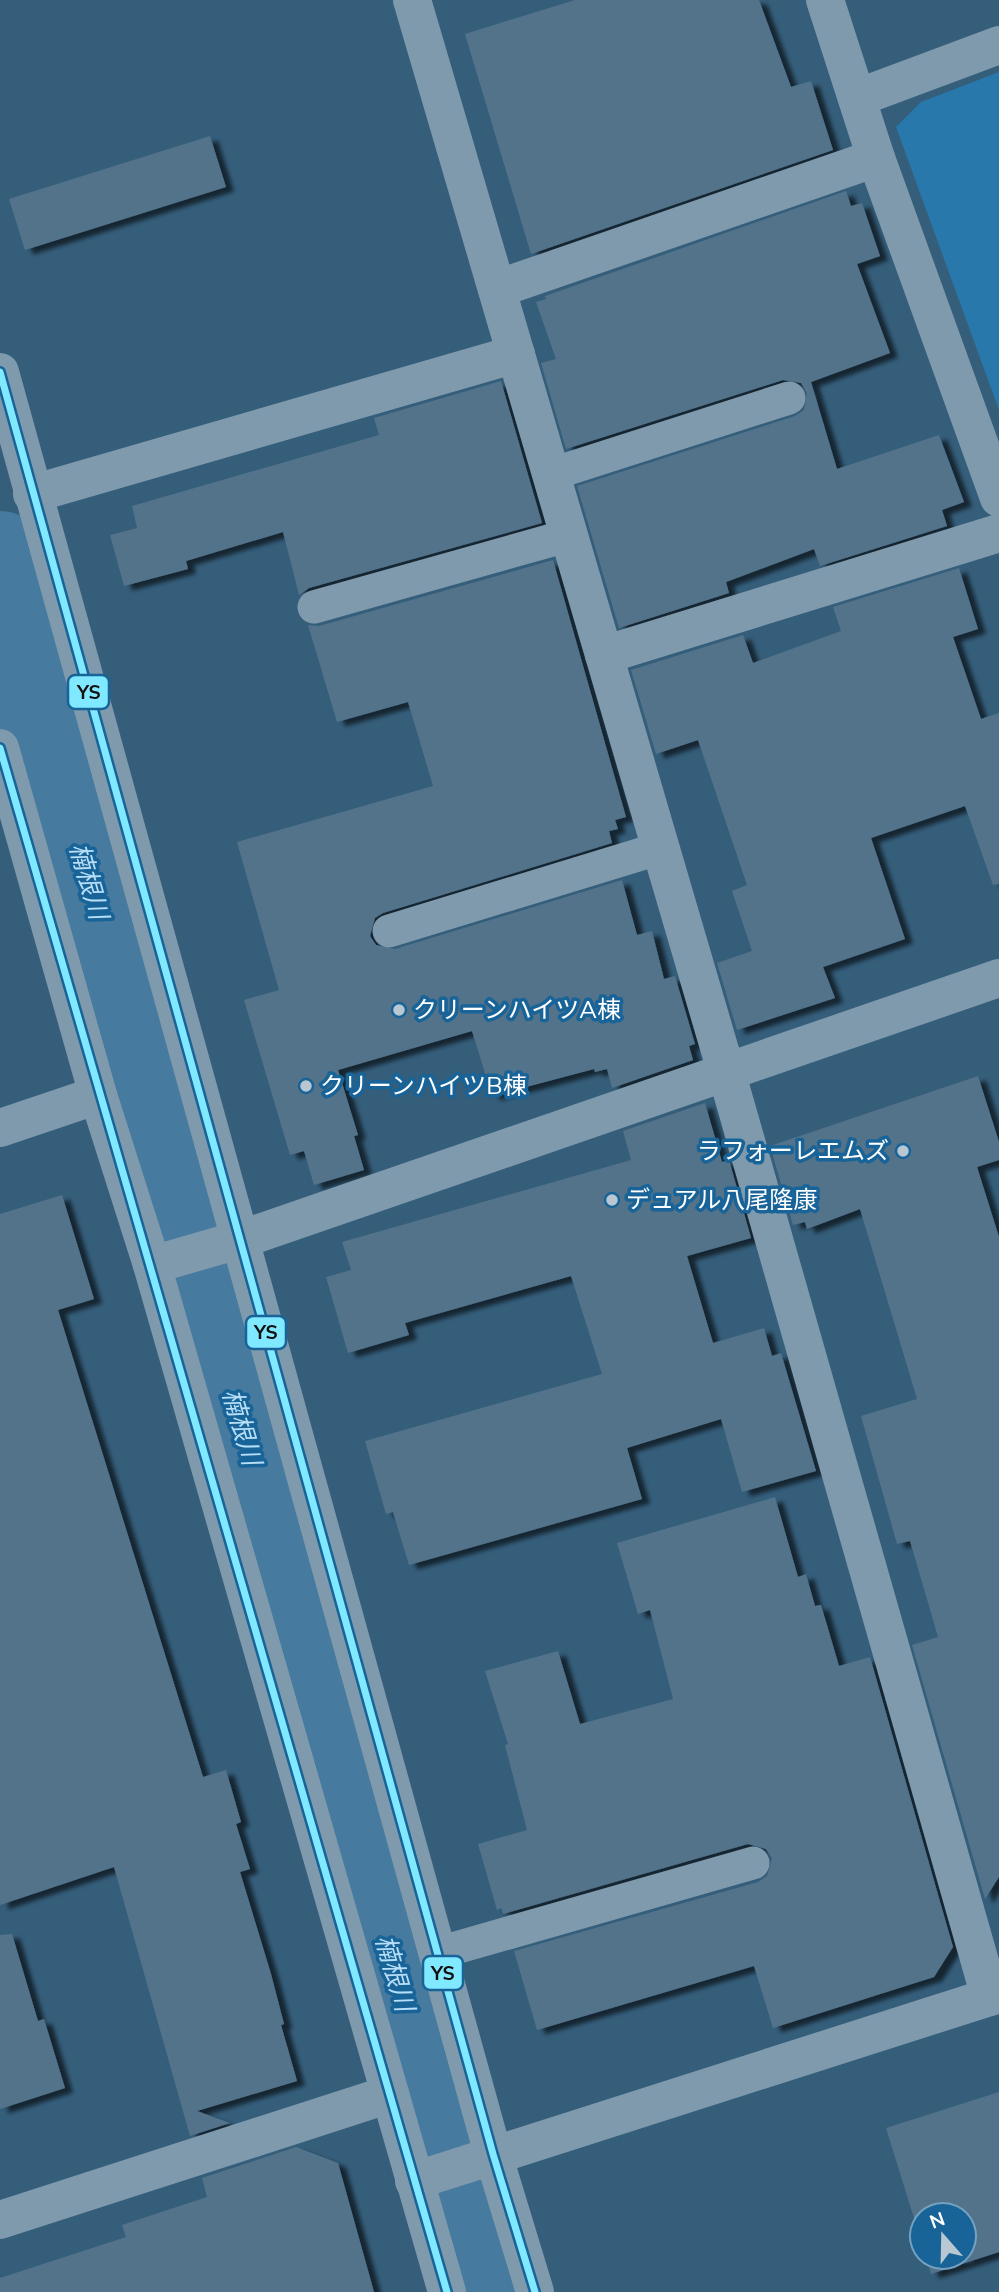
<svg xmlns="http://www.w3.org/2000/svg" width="999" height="2292" viewBox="0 0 999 2292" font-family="Mulish,'Noto Sans JP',sans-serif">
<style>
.green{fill:#2978ac}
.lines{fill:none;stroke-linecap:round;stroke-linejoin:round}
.river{stroke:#467a9e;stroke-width:102}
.building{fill:#52738a;filter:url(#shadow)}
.service{stroke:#7f9aad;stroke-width:33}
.minor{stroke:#7f9aad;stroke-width:38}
.bus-1-casing{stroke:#186398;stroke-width:12}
.bus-1{stroke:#80e8ff;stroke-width:7}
.poi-dot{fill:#b8c7d1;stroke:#186398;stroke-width:2.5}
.labels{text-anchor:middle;stroke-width:7;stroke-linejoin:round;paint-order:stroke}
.poi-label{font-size:24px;fill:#fff;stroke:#186398;text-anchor:start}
.water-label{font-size:26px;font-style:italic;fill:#b8dff8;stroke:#186398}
.line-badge{stroke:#186398;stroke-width:2.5}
.pale-badge-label{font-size:19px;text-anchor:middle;font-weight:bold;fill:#111}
</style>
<defs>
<filter id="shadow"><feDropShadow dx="8" dy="4.5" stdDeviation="2" flood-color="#0009"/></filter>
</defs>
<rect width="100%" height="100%" fill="#355e7b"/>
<path class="green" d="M999,72V410L896,127L921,102Z"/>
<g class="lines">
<path class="river" d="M0,562L357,1847L454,2176L485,2292"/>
</g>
<g class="building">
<path d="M575,0H759L791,87L811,81L833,150L531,254L465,34Z"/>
<path d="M210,136L226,187L25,250L9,199Z"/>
<path d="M846,191L851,206L862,203L880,256L857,264L890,353L811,382L837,469L939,435L964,502L942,510L947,526L820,566L814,549L726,582L729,593L619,628L577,486L795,416L804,410L807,393L801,383L783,380L566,449L541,363L556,359L536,302L546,299L545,296Z"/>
<path d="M501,381L542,523L309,588L299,595L283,532L186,561L188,569L124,586L110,535L137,528L132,506L379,435L374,418Z"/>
<path d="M553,560L626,817L615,820L618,829L609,831L612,843L383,913L375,918L370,936L376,945L395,949L622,880L637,935L652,931L664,979L675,976L695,1044L689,1046L693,1060L612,1088L607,1069L595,1072L594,1069L492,1096L472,1031L338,1070L358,1135L354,1136L364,1170L314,1185L304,1151L290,1155L244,1000L279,990L237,842L433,786L408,702L337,722L308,625L319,626Z"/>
<path d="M959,568L978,629L953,637L981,719L999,713V884L993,885L965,806L871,838L905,939L823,967L835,998L737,1030L717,963L752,951L732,891L747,885L698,740L656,754L631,670L743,635L753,663L841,631L833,607Z"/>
<path d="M978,1076L999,1142V1160L977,1167L999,1237V1877L985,1899L912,1645L938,1637L910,1541L897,1544L861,1416L917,1399L860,1209L807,1229L805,1222L793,1225L770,1146Z"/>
<path d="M705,1103L722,1162L729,1160L751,1238L687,1256L713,1343L764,1328L772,1356L781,1353L816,1471L742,1492L721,1419L627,1448L642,1499L409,1565L393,1512L386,1514L365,1441L602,1374L571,1276L405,1323L409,1335L348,1353L326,1277L351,1270L342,1242L631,1160L623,1131Z"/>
<path d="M62,1195L94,1299L58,1310L203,1777L226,1770L241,1822L236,1824L250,1869L240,1872L271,1974L284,2024L281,2025L297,2081L197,2111L230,2123L190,2136L114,1867L0,1905V1214Z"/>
<path d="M775,1497L798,1577L806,1574L815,1606L821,1605L839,1666L870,1657L953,1947L934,1977L773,2028L754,1966L537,2030L514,1951L758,1882L767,1876L772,1858L766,1849L748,1844L503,1914L501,1908L497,1910L478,1844L527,1830L505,1745L508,1744L485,1671L558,1651L580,1724L673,1699L650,1610L638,1614L617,1543Z"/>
<path d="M12,1934L38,2021L44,2019L65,2088L0,2109V1935Z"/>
<path d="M999,2092V2252L931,2274L926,2257H964V2215H922V2244L886,2128Z"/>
<path d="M296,2147L338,2163L374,2292H0V2278L126,2237L122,2225L207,2197L202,2178Z"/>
</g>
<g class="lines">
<g class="service">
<path d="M552,474L789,398"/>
<path d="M314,607L570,535"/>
<path d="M389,931L661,848"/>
<path d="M438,1953L753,1863"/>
</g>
<g class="minor">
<path d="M412,0L726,1071L990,1997"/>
<path d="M825,0L876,158L999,498"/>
<path d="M857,98L999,45"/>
<path d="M497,289L876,158"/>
<path d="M0,372L493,2154L535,2292"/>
<path d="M32,494L516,354"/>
<path d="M604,655L999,533"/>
<path d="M0,748L98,1095L152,1265L447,2292"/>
<path d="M0,1128L98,1095"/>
<path d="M152,1265L242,1239L999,978"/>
<path d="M414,2181L999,1994"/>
<path d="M0,2220L390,2094"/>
</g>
<g class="bus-1-casing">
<g id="bus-1">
<path d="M0,372L493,2154L535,2292"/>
<path d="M0,748L447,2292"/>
</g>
</g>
<use href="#bus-1" class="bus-1"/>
</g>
<g class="poi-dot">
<circle cx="399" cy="1010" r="7"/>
<circle cx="306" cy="1086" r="7"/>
<circle cx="903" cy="1151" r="7"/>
<circle cx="612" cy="1200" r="7"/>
</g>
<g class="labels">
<g class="poi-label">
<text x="413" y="1018">クリーンハイツA棟</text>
<text x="320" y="1094">クリーンハイツB棟</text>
<text x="889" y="1159" text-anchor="end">ラフォーレエムズ</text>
<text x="626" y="1208">デュアル八尾隆康</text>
</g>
<g class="water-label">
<text transform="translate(89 881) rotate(74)" y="9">楠根川</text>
<text transform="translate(242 1427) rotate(74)" y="9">楠根川</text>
<text transform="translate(395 1973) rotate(74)" y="9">楠根川</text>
</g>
</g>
<g class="line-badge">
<rect x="68" y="675" width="41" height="34" rx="7" fill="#80e8ff"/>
<rect x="246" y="1316" width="40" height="33" rx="7" fill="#80e8ff"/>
<rect x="423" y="1956" width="40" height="34" rx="7" fill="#80e8ff"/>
</g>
<g class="pale-badge-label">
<text x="89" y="699">YS</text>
<text x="266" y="1339">YS</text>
<text x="443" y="1980">YS</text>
</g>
<g transform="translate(943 2236) rotate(340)"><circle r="33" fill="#186398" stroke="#74a1c1" stroke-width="2"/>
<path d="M0-5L12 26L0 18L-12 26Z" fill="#b8c7d1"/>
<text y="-10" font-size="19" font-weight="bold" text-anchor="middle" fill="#ffffff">N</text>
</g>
</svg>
